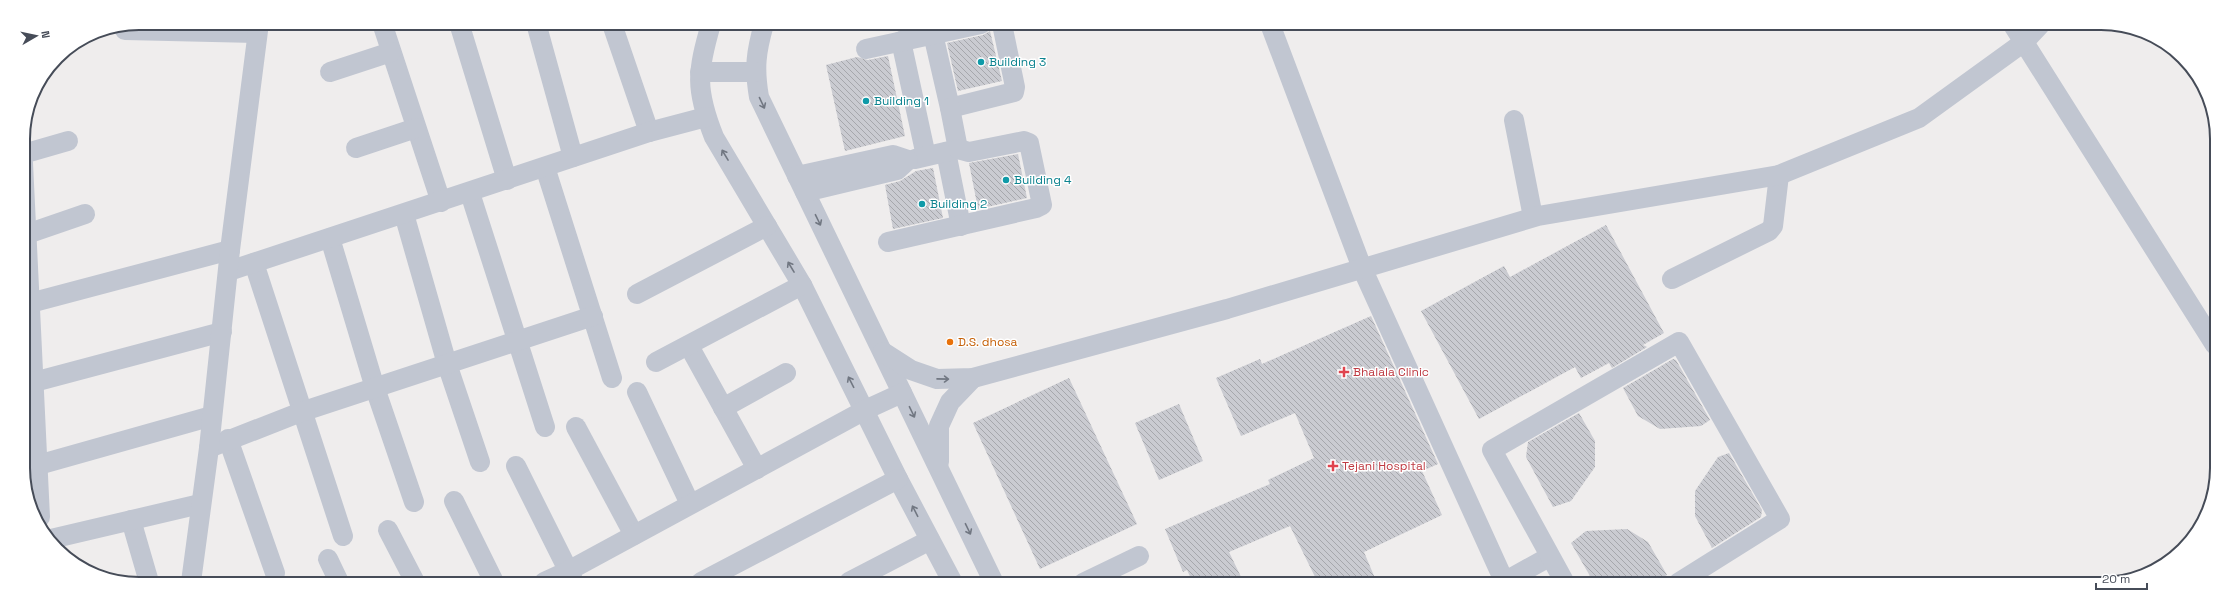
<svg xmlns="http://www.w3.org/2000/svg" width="2240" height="607" viewBox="0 0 2240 607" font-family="'Space Grotesk',sans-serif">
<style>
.building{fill:url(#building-back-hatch)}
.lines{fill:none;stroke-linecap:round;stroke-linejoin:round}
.minor{stroke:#c1c6d1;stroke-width:20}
.oneway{stroke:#717782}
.culture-dot{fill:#0f9aa8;stroke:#fff;stroke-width:1.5}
.food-dot{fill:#e8710a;stroke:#fff;stroke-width:1.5}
.health-dot{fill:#e0444e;stroke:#fff;stroke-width:1.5}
.labels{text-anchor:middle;stroke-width:3;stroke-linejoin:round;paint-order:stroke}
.culture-label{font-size:12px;fill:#0d838f;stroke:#fff;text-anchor:start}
.food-label{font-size:12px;fill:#c56008;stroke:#fff;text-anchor:start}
.health-label{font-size:12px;fill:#be3a42;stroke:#fff;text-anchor:start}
.rim{fill:none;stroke:#464c58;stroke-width:2}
</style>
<defs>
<pattern id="building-back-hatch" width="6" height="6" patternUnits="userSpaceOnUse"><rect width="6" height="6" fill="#cacbd1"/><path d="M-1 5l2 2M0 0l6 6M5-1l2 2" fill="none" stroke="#a6a7ac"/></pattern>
</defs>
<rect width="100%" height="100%" fill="#efeded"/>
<g class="building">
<path d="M990,31L1002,81L958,91L947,43L983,35Z"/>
<path d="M888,56L905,136L845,151L826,65L857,57L868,60Z"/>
<path d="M1018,154L1027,198L978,209L969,163Z"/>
<path d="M933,168L943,218L893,229L885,185L900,181L916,171Z"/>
<path d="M1606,225L1664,333L1643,345L1647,347L1612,368L1609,363L1581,378L1575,367L1479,419L1421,311L1504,266L1510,277Z"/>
<path d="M1371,316L1438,464L1422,471L1442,515L1364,552L1377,583H1318L1290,526L1229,552L1244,583H1193L1187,570L1183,572L1165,529L1270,484L1268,480L1314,458L1295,413L1241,436L1216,378L1260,359L1262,364Z"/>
<path d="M1673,359L1676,360L1710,420L1701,426L1660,429L1638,416L1623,388Z"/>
<path d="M1069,378L1137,524L1040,569L973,423Z"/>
<path d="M1179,404L1203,461L1159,480L1135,423Z"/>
<path d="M1579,413L1595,441V467L1571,501L1553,507L1526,457L1528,442Z"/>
<path d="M1729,453L1762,510L1761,517L1712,548L1695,516V491L1718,457Z"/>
<path d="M1627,529L1648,542L1667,575L1652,583H1594L1571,543L1586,531Z"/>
</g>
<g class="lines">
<g class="minor">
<path d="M382,23L441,202"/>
<path d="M459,23L507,180"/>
<path d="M536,23L573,157"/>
<path d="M612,24L649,132"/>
<path d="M711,24C697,72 695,89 714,137L802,285L898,479L953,583"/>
<path d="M764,24C756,52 754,68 759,97L994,583"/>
<path d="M1270,24L1362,268L1505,583"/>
<path d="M2013,25L2215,345"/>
<path d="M125,30L257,33"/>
<path d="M933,34L950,108L1014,92L1015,87L1002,24"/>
<path d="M901,41L926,156"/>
<path d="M866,49L981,24"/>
<path d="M330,72L391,52"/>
<path d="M700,72H755"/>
<path d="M1514,120L1533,217"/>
<path d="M356,148L416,128"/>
<path d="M946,152L961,226"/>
<path d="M23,154L68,141"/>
<path d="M915,159L958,149L950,108"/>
<path d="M23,163L40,517"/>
<path d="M545,167L612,378"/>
<path d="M797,176L893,155L908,160L897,170L805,192"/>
<path d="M470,193L545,427"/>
<path d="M404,214L447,364L480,462"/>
<path d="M24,235L85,214"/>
<path d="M330,238L375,388L414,502"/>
<path d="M888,242L1036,208L1042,205L1029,143L1024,141L969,152L958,149"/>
<path d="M254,263L343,536"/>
<path d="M229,271L649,132L706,117"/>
<path d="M1672,279L1769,231L1773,226L1779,175"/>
<path d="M637,294L767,226"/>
<path d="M30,303L230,250"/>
<path d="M689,346L757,469"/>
<path d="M883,352L911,370L937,379L973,378L1227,309L1538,216L1779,175L1919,118L2024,42L2040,25"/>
<path d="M656,362L802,285"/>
<path d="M34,382L222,332"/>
<path d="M637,392L690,504"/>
<path d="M723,408L786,373"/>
<path d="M576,427L634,535"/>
<path d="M228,439L275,573"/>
<path d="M209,448L301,412L593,316"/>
<path d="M939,462V426L950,402L973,378"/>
<path d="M38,465L212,416"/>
<path d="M516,466L574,582"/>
<path d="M454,501L494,582"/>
<path d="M131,520L149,582"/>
<path d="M388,530L415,582"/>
<path d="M51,539L200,504"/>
<path d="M328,559L339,582"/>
<path d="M191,582L209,448L230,250L259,23"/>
<path d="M544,582L568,571L865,410L902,393"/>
<path d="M701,582L898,479"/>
<path d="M849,582L930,540"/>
<path d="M1504,582L1549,557"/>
<path d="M1083,583L1139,556"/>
<path d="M1565,583L1492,450L1679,342L1780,519L1678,583"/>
</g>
</g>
<defs><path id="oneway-shaft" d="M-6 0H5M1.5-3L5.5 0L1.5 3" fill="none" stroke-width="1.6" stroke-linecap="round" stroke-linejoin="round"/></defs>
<g class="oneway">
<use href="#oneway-shaft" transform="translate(762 103) rotate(65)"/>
<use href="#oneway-shaft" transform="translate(725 155) rotate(-121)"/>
<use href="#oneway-shaft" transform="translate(818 220) rotate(64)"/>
<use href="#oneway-shaft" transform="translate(791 267) rotate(-121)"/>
<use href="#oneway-shaft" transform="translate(943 379) rotate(1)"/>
<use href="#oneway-shaft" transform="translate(851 382) rotate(-117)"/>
<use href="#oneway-shaft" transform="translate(912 412) rotate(64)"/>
<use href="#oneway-shaft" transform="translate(915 511) rotate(-117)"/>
<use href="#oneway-shaft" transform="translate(968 529) rotate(64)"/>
</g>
<g class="culture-dot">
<circle cx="981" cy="62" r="4"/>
<circle cx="866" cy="101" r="4"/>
<circle cx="1006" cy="180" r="4"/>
<circle cx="922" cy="204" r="4"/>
</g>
<circle class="food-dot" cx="950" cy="342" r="4"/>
<g class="health-dot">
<path d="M1342 366h4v4h4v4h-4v4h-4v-4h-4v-4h4z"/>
<path d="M1331 460h4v4h4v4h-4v4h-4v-4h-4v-4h4z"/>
</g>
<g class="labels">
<g class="culture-label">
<text x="989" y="66">Building 3</text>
<text x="874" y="105">Building 1</text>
<text x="1014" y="184">Building 4</text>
<text x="930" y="208">Building 2</text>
</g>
<g class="food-label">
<text x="958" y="346">D.S. dhosa</text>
</g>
<g class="health-label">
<text x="1353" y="376">Bhalala Clinic</text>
<text x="1342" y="470">Tejani Hospital</text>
</g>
</g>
<path d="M0 0H2240V607H0ZM139 30H2101A109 109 0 0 1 2210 139V468A109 109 0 0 1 2101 577H139A109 109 0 0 1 30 468V139A109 109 0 0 1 139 30Z" fill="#fff" fill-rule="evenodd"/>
<path class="rim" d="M139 30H2101A109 109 0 0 1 2210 139V468A109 109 0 0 1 2101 577H139A109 109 0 0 1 30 468V139A109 109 0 0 1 139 30Z"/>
<g transform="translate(36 36) rotate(81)" stroke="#ffffff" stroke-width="3" paint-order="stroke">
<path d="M0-3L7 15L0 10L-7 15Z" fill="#464c58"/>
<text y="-6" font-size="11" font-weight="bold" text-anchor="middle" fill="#464c58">N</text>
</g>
<path d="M2096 583v6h51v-6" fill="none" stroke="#464c58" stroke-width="2"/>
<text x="2102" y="583" font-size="12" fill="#464c58" stroke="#ffffff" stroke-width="3" paint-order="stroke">20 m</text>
</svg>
